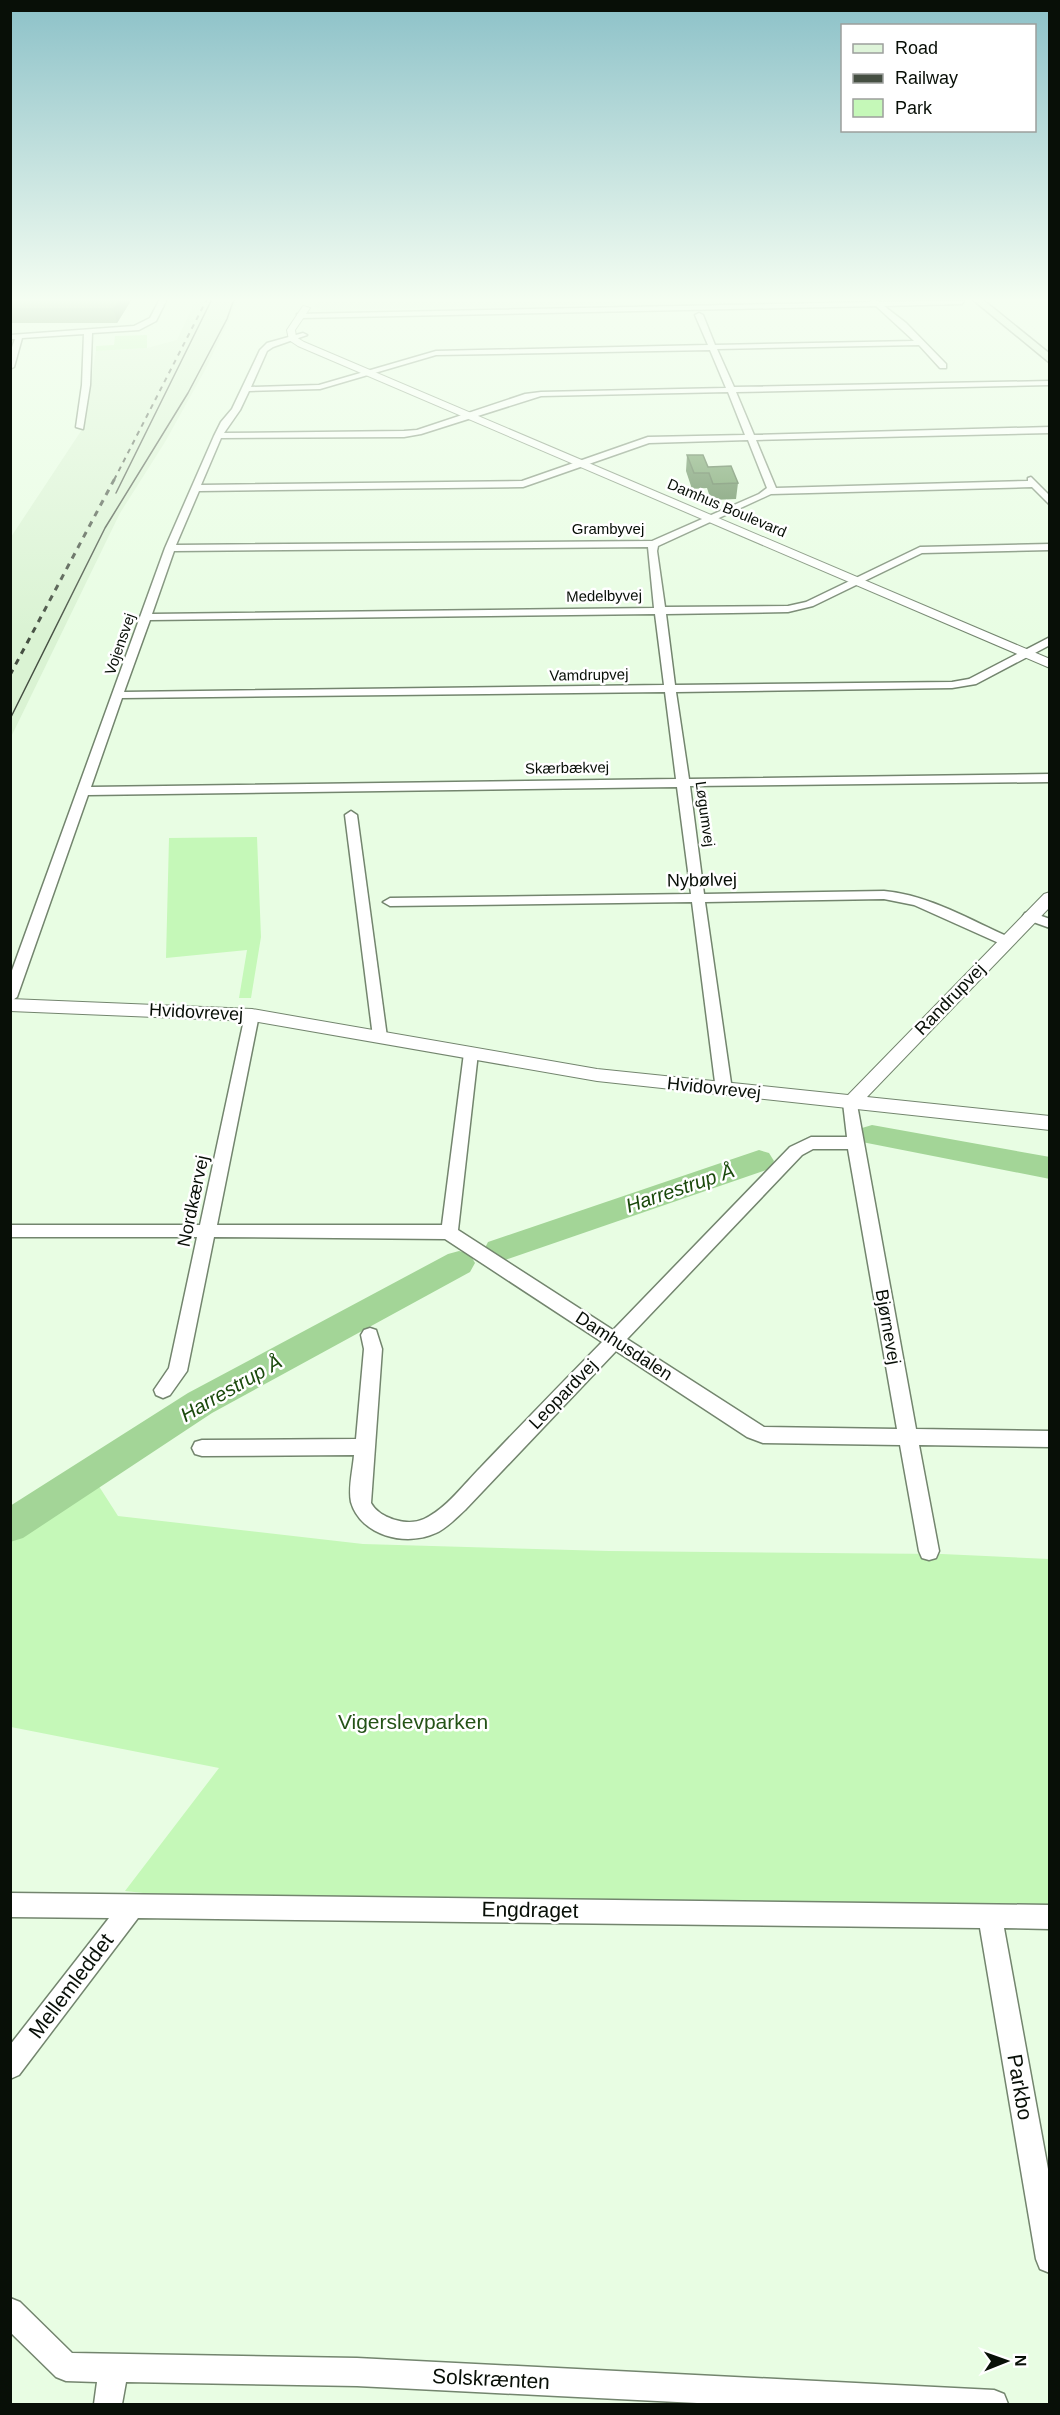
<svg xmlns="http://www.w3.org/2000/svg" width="1060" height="2415" viewBox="0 0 1060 2415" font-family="Arial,sans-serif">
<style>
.built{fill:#daf3d3}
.green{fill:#c5f8b8}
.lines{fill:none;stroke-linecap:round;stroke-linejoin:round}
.river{fill:#a3d597;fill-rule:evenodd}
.minor-casing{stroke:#73856e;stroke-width:3}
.tertiary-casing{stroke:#73856e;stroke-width:2}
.secondary-casing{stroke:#73856e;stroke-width:3}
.minor{fill:#fff;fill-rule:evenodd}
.tertiary{fill:#fff;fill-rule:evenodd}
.secondary{fill:#def4d9;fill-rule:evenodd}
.tram{stroke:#454f42;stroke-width:1.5}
.rail-far1{stroke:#454f42;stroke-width:2;stroke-dasharray:5 5;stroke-linecap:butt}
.rail{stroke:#454f42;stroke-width:3;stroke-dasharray:6 6;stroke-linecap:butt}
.wall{fill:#547d4a}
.shaded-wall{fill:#45663c}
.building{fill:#629156;stroke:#45663c;stroke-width:1.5}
.labels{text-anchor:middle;stroke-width:5;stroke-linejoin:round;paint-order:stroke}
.far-street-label{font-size:15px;fill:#080f07;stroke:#fff}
.street-label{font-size:18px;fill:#080f07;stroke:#fff}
.water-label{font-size:20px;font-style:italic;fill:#1a490b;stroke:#fff}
.near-park-label{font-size:21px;fill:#245317;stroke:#fff}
.near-street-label{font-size:21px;fill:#080f07;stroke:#fff}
</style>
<rect width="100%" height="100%" fill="#e8fde3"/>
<g class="built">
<path d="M196,299H239L205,370L165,442L120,513L11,737V537L83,428L96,351L147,348L177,340Z"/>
<path d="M316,299H615L616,304L323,310L314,307Z"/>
</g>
<g class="green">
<path d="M147,335V348L96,351V346L114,345L115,336Z"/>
<path d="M257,837L261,937L251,998H239L247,950L166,958L169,838Z"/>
<path d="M84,1463L118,1516L363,1544L609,1551L942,1554L1049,1559V1907L314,1898L162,1895L125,1891L219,1768L11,1727V1511Z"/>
</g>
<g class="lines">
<g class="river">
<path d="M872,1125L1050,1157V1179L862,1142L858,1135L862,1128Z"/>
<path d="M759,1150L769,1153L774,1161L769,1169L499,1262L488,1258L484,1250L488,1242Z"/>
<path d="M459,1251L470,1254L475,1263L470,1272L212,1413L23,1538L10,1542V1506L188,1393L448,1254Z"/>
</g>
<g class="minor-casing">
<g id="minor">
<path d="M160,299H167L156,321L139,330L92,333L90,385L83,429L76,427L82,385L84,334L22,338L14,367L10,369V353L15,339H10V335L134,326L150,318Z"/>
<path d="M872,299L879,302L964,301L962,304L884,306L906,323L946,364V368H940L919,345L717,349L734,387L1050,381V385L736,392L754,435L1050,427V433L756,440L776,488L1028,481V478L1031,477L1050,496V505L1032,487L771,494L658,546L657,551L665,607L788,606L806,602L920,547L1050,544V550L922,553L813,606L788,612L666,614L675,685L952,682L969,679L1050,637V645L976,684L952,688L676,692L689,779L1050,774V782L690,786L704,894L884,891C929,895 970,920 1011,938L1013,941L1011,944H1001L914,905L884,899L705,902L732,1090L729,1094H719L716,1090L692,902L390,906L383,902L390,898L691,894L677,787L88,795L17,997L10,1002V976L165,548L214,436L221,422L232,409L260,350L267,343L303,333L307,335L273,347L267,351L251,387L319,385L436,351L708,345L695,315L699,313L703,315L715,345L914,341L876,306L300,318L297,314L871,302ZM710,350L726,388L541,392L525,394L417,430L404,431L224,433L240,410L249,391L320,389L436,355ZM728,392L745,435L648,437L522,481L201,485L221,438L404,437L421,434L541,396ZM748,440L767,488L759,494L652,541L176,545L199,491L523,487L649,443ZM648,547L654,608L152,614L174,551ZM655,614L664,685L124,692L150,620ZM665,692L676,779L91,787L122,698Z"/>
<path d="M351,811L357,815L387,1037L380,1042L373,1037L345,815Z"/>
<path d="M1030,912L1050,919V928L1025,919L1023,916L1025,913Z"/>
<path d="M252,1010L259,1015L217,1225H442L464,1053L471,1048L478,1053L458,1230L613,1330L790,1147L811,1137H847L843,1103L846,1099H856L916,1429L1050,1431V1447L919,1445L939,1551L936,1558L929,1560L922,1558L919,1551L900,1445L763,1443L747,1437L616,1351L465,1510C456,1518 447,1528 436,1533C406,1547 361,1536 351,1502C348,1488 353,1469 354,1455L202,1456L195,1454L192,1448L195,1442L202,1440L356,1439L364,1349L361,1335L364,1330L370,1328L376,1330L382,1349L371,1503C379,1518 407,1527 424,1519C446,1509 464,1484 481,1467C521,1425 562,1383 602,1342L445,1239L214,1237L187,1371L170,1395L163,1398L156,1395L154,1390L169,1368L197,1237H10V1225H200L245,1015ZM813,1149H848L897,1429L764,1427L627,1339L802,1155Z"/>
<path d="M10,1893L1050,1905V1929L1004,1928L1050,2180V2273L1040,2269L1036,2259L980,1928L138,1918L19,2075L10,2079V2045L109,1918L10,1917Z"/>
<path d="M10,2298L20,2302L72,2353L357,2358L994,2390L1004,2394L1008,2404H717L357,2386L126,2382L122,2404H94L97,2382L66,2381L56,2377L10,2332Z"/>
</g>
</g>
<g class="tertiary-casing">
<g id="tertiary">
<path d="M303,306L310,308L295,330L296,337L304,342L1050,659V668L298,346L289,340L287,330Z"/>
<path d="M1050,892V907L867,1097L1050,1116V1130L597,1081L252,1021L10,1011V999L252,1009L597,1069L848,1095L1044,894Z"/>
</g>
</g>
<g class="secondary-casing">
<path id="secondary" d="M972,299H982L1050,354V363Z"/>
</g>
<use href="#minor" class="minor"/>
<use href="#tertiary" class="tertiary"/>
<use href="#secondary" class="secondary"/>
<g class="tram">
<path d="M116,493L212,299"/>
<path d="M10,719L105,528L188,393L227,319L234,299"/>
</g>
<path class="rail-far1" d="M114,480L207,299"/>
<path class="rail" d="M10,675L115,478"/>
</g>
<g class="wall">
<path d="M132,299L117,323H10V304Z"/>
<path d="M687,455L738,483L736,499L711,500L707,488L692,489L686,471Z"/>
</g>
<path class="shaded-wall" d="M121,299H132L117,323L114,309Z"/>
<g class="building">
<path d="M14,299H121L114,309H10V304Z"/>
<path d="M687,455H703L708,467L731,466L738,483L713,484L709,473H694Z"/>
</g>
<linearGradient id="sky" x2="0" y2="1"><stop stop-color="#8cc1c8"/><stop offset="0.47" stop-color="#f5fef2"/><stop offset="1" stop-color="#f5fef2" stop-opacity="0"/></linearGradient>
<rect width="1060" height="638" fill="url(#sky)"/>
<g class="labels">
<g class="far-street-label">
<text transform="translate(727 508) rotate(23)" y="5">Damhus Boulevard</text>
<text x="608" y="534">Grambyvej</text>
<text transform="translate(604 596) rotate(-1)" y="5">Medelbyvej</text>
<text transform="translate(120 644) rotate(-71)" y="5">Vojensvej</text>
<text transform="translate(589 675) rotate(-1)" y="5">Vamdrupvej</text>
<text transform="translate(567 768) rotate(-1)" y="5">Skærbækvej</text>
<text transform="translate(705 814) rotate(82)" y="5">Løgumvej</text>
</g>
<g class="street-label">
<text transform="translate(702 880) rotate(-1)" y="6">Nybølvej</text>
<text transform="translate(950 999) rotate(-46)" y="6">Randrupvej</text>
<text transform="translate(196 1012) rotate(3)" y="6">Hvidovrevej</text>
<text transform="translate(714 1088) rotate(6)" y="6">Hvidovrevej</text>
<text transform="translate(193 1201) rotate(-78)" y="6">Nordkærvej</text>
<text transform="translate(888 1327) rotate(80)" y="6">Bjørnevej</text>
<text transform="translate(624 1346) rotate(33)" y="6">Damhusdalen</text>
<text transform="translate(563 1394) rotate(-46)" y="6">Leopardvej</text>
</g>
<g class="water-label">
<text transform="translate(680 1188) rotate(-19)" y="7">Harrestrup Å</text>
<text transform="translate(231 1388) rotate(-30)" y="7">Harrestrup Å</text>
</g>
<g class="near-park-label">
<text x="413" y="1729">Vigerslevparken</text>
</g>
<g class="near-street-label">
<text transform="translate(530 1910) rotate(1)" y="7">Engdraget</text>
<text transform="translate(71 1986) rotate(-53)" y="7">Mellemleddet</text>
<text transform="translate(1020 2087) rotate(80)" y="7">Parkbo</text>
<text transform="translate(491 2379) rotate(3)" y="7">Solskrænten</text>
</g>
</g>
<rect width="1060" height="2415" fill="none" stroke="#080f07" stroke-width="24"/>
<rect x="841" y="24" width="195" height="108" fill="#ffffff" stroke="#9c9f9c" stroke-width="1.5"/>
<rect x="853" y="44" width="30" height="9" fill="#def4d9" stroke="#9c9f9c" stroke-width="1.5"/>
<text x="895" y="54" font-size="18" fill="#080f07">Road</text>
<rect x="853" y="74" width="30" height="9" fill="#454f42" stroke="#9c9f9c" stroke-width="1.5"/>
<text x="895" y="84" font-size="18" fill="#080f07">Railway</text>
<rect x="853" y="99" width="30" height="18" fill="#c5f8b8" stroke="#9c9f9c" stroke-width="1.5"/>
<text x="895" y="114" font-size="18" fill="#080f07">Park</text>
<g transform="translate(1006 2361) rotate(89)" stroke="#ffffff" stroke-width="4.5" paint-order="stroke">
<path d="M0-4.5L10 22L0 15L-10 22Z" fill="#080f07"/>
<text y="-9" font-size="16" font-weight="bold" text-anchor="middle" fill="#080f07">N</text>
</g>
</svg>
